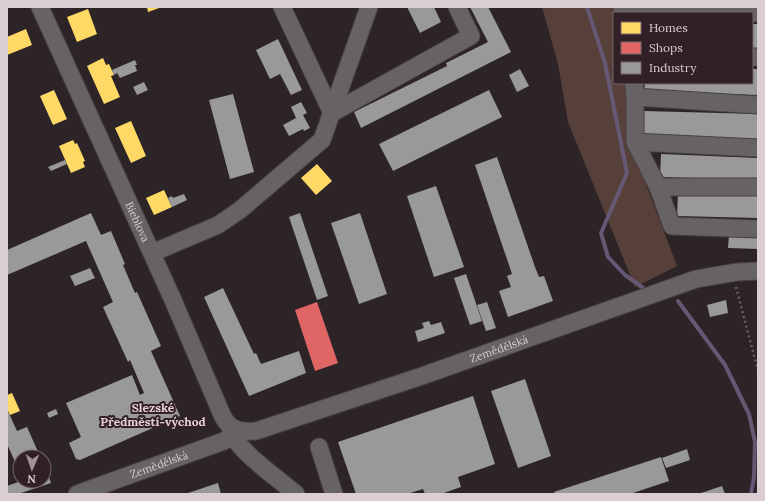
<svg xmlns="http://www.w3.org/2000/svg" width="765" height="501" viewBox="0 0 765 501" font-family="Lora,serif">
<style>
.green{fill:#574039}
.homes{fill:#ffd966}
.shops{fill:#e06666}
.industry{fill:#999}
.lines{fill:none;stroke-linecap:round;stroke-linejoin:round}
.stream{stroke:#655874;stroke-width:4}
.minor-casing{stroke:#484043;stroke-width:19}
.path{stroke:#645f61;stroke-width:2.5;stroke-dasharray:2 3;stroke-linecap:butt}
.minor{stroke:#666265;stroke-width:17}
.labels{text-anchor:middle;stroke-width:4;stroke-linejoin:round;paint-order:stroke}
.street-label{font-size:11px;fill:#daced2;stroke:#312027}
.neighbourhood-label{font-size:12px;font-weight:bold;fill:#e7cfd9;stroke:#312027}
</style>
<rect width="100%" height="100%" fill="#2d2428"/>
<path class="green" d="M542,7H616L618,13H614V83H629L628,137L677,266L635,287L568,122L558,64Z"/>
<g class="homes">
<path d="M147,7H162L148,12Z"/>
<path d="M88,9L97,34L77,42L67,17Z"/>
<path d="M26,29L32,45L7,55V37Z"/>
<path d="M103,58L106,65L109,64L114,75L111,76L120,97L104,104L87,66Z"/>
<path d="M54,90L67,119L53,125L40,96Z"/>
<path d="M131,121L146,156L131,163L115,128Z"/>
<path d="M73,140L75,144L77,143L85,161L83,162L85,167L71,173L59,146Z"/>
<path d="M317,164L332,181L316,195L301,178Z"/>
<path d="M164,190L172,207L154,215L146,198Z"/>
<path d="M12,393L20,411L10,415L7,409V395Z"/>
</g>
<path class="shops" d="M317,302L338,363L315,371L295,310Z"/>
<g class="industry">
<path d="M407,7H434L441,22L420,33Z"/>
<path d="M470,7H488L511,52L361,128L354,112L447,66L446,63L488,42Z"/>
<rect x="752" y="24" width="6" height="25"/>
<path d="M278,39L302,90L291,95L280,74L270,79L256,50Z"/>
<path d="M135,60L137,65H135L137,71L120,78L117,73L114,75L112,70Z"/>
<path d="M520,69L529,86L517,92L509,75Z"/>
<path d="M752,69H758V95L644,91L645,83H752Z"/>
<path d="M144,82L148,90L137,95L133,87Z"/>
<path d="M489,90L502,117L393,171L379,144Z"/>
<path d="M233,94L254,172L230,179L209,100Z"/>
<path d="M301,102L307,113L303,115L310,128L304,131L303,129L289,136L283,125L296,118L291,107Z"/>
<path d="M644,111L758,114V139L643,136Z"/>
<path d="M661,154L758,158V180L660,177Z"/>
<path d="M497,157L535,267L539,277L544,276L553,301L508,317L499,291L511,287L507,276L512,274L475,165Z"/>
<path d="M65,160L67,164L51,171L48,167Z"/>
<path d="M436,186L464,267L434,277L407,196Z"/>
<path d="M678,193L758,196V218L677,216Z"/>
<path d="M184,194L187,200L172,207L168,198L172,196L173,198Z"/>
<path d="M91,213L101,235L111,231L125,264L123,265L135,293L137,292L161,346L151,351L180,416L80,460L76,459L69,443L81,437L66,403L132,375L140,395L144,393L130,360L128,362L103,307L113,302L86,241L7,275V250Z"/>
<path d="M300,213L328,296L317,300L289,217Z"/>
<path d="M360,213L387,294L359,304L331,223Z"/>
<path d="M729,235L758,236V249L728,248Z"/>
<path d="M90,268L95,278L75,286L70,276Z"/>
<path d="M466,274L482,321L470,325L454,278Z"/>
<path d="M223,288L254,354L256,353L261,364L299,351L306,373L249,396L204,297Z"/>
<path d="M726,300L728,313L710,317L707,305Z"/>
<path d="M487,302L496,328L486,331L477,305Z"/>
<path d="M429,321L431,325L441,322L445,333L418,342L415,331L424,328L422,323Z"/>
<path d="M525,379L551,456L518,468L491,391Z"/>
<path d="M473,396L495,464L458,477L461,487L441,494H425L423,489L407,494H356L338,442Z"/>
<path d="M7,409L17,431L27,427L39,454L31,457H20V465L17,466L7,444Z"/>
<path d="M56,409L58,414L49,418L47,413Z"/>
<path d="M687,449L690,460L666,468L662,458Z"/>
<path d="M661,457L669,481L630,494H555L554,492Z"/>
<path d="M47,472L51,483L18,494H7V486L21,481H44V473Z"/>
<path d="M218,483L221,494H185Z"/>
<path d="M722,486L725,494H698Z"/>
</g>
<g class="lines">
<g class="stream">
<path d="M587,7L605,63L627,173L601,233L608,257L625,275L646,290"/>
<path d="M678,301L725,365L749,414L755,442L754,477L751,494"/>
</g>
<g class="minor-casing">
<g id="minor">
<path id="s1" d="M40,7L173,300L223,417C231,431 240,432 256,431L419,377L696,279L737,272L758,271"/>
<path d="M282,7L332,113L471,36L457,7"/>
<path d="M622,7L623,9L758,13"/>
<path d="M752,57H758"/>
<path d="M634,83L635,97L758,105"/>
<path d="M635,97V142L758,148"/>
<path d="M635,142L658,187H758"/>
<path d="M658,187L672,226L758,229"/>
<path d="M152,253L218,225L240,210L322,140L369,7"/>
<path d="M232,435C247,458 275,476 296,494"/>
<path d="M319,447L334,494"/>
<path id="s2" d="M77,494L224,441L232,435L236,429"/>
</g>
</g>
<path class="path" d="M736,287L758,371"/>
<use href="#minor" class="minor"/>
</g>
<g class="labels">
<g class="street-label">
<text dy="4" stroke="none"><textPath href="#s1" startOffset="236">Bieblova</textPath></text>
<text dy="4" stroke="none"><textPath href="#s1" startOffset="744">Zemědělská</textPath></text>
<text dy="4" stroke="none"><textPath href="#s2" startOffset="87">Zemědělská</textPath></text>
</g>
<g class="neighbourhood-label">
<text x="153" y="412">Slezské<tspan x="153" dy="14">Předměstí-východ</tspan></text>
</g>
</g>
<rect width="765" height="501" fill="none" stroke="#daced2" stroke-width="16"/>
<rect x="613" y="12" width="140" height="72" fill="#312027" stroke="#75666b"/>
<rect x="621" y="22" width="20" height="12" fill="#ffd966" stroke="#75666b"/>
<text x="649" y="32" font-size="12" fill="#daced2">Homes</text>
<rect x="621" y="42" width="20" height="12" fill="#e06666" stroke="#75666b"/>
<text x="649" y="52" font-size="12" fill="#daced2">Shops</text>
<rect x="621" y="62" width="20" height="12" fill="#999999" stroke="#75666b"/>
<text x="649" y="72" font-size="12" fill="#daced2">Industry</text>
<g transform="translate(32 469) rotate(182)"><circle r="19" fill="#312027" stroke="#75666b"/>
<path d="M0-3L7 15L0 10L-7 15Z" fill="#9d9296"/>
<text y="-6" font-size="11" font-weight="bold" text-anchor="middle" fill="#daced2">N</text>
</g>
</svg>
